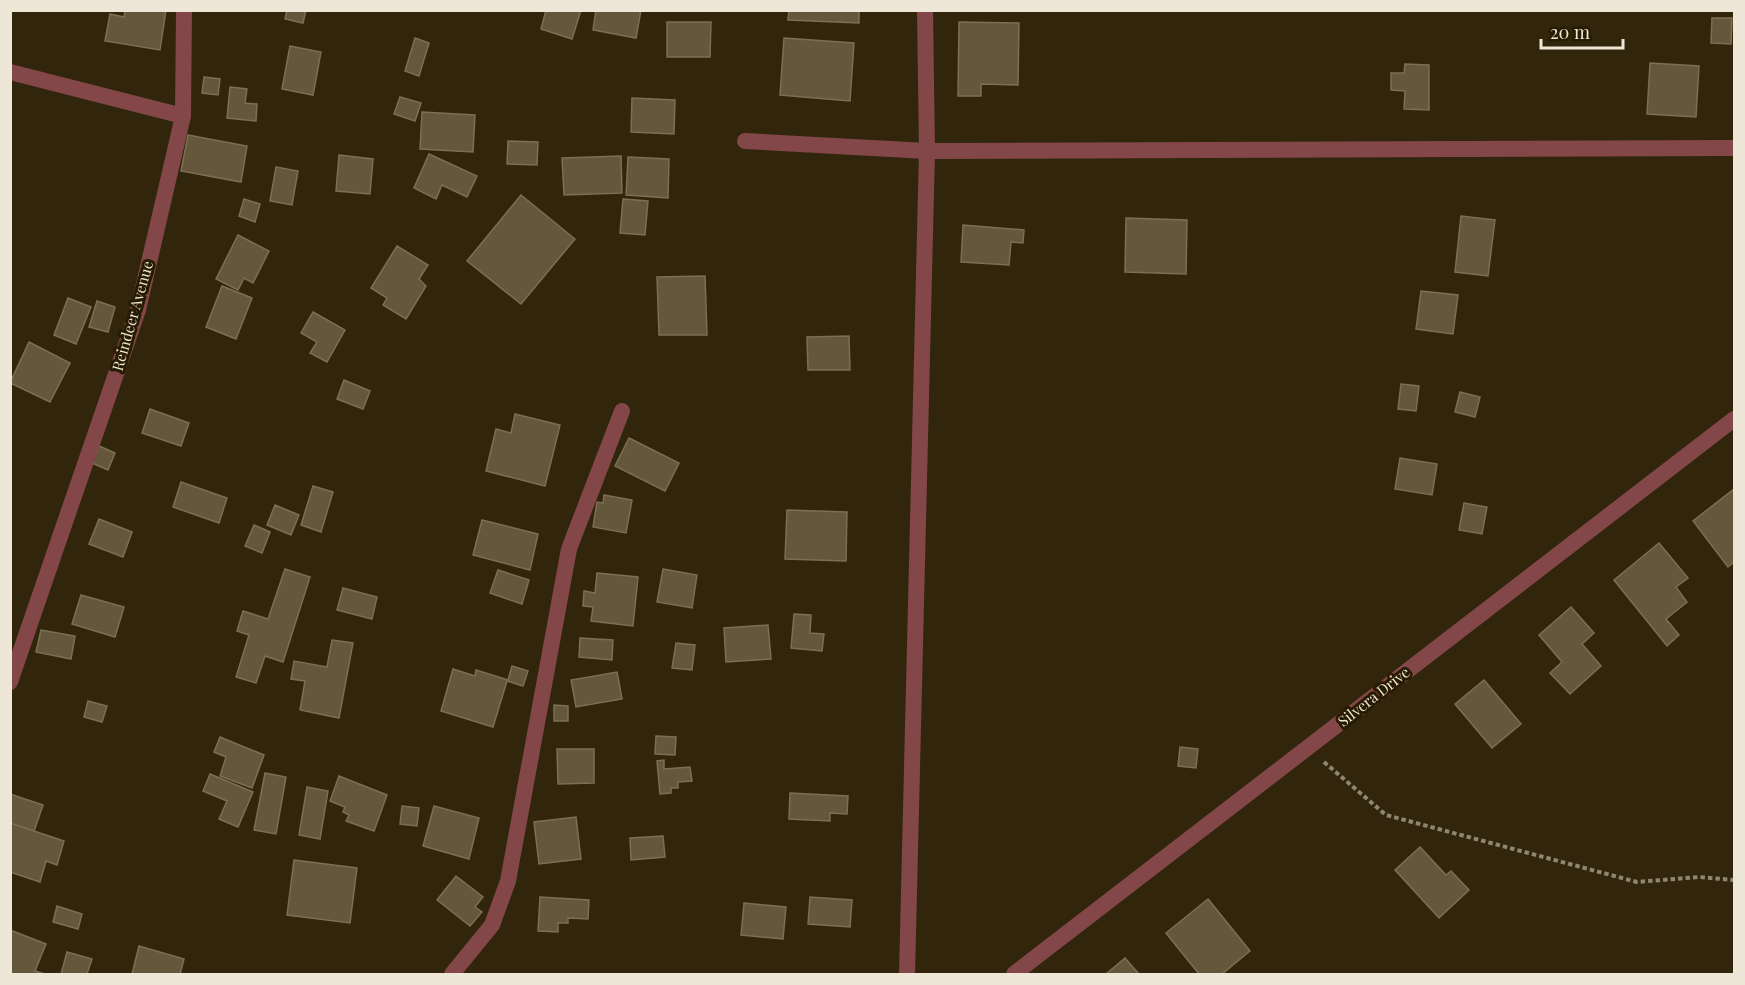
<svg xmlns="http://www.w3.org/2000/svg" width="1745" height="985" viewBox="0 0 1745 985" font-family="'Playfair Display',serif">
<style>
.building{fill:#64573c;stroke:#7c6f53;stroke-width:1.5}
.lines{fill:none;stroke-linecap:round;stroke-linejoin:round}
.path{stroke:#8f8571;stroke-width:4;stroke-dasharray:4.5 3;stroke-linecap:butt}
.minor{stroke:#83474a;stroke-width:16}
.labels{text-anchor:middle;stroke-width:6;stroke-linejoin:round;paint-order:stroke}
.street-label{font-size:15px;fill:#eee6d7;stroke:#271b02}
</style>
<rect width="100%" height="100%" fill="#31250b"/>
<g class="building">
<path d="M125,10H166L160,50L105,41L110,14L124,17Z"/>
<path d="M287,10H306L303,23L285,19Z"/>
<path d="M546,10H581L572,39L541,29Z"/>
<path d="M596,10H641L636,38L593,30Z"/>
<path d="M789,10H859V23L788,20Z"/>
<path d="M1712,18H1732L1731,44L1711,43Z"/>
<path d="M667,22H711L710,57H667Z"/>
<path d="M959,22L1019,23L1018,85L981,84V96H958Z"/>
<path d="M415,38L429,43L419,76L405,71Z"/>
<path d="M784,38L854,43L850,101L780,95Z"/>
<path d="M290,46L321,52L313,95L282,89Z"/>
<path d="M1650,63L1699,66L1696,117L1647,114Z"/>
<path d="M1405,64L1429,65V110L1404,109L1405,91L1391,90V73H1404Z"/>
<path d="M204,77L220,79L218,95L202,93Z"/>
<path d="M230,87L247,89L245,103L257,104L256,121L227,118Z"/>
<path d="M400,97L421,103L415,121L394,114Z"/>
<path d="M632,98L675,100L674,134L631,132Z"/>
<path d="M422,112L475,115L473,152L420,149Z"/>
<path d="M188,135L247,146L241,182L181,171Z"/>
<path d="M508,141L538,142L537,165L507,164Z"/>
<path d="M429,154L477,176L467,197L442,185L436,199L414,188Z"/>
<path d="M339,155L373,159L370,194L336,191Z"/>
<path d="M621,156L622,193L564,195L562,158Z"/>
<path d="M628,157L669,159L668,198L626,195Z"/>
<path d="M276,167L298,171L292,205L270,201Z"/>
<path d="M521,195L575,239L521,304L467,261Z"/>
<path d="M244,199L260,204L255,222L239,216Z"/>
<path d="M623,199L648,201L645,235L620,233Z"/>
<path d="M1461,216L1495,220L1488,276L1455,272Z"/>
<path d="M1126,218L1187,220L1186,274L1125,272Z"/>
<path d="M963,225L1024,230L1023,243L1011,242L1009,265L961,262Z"/>
<path d="M238,235L269,251L253,283L244,278L238,290L216,279Z"/>
<path d="M397,246L428,265L419,279L426,286L406,319L383,305L387,298L371,288Z"/>
<path d="M705,276L707,335H659L657,277Z"/>
<path d="M222,286L252,298L236,339L206,327Z"/>
<path d="M1421,291L1458,295L1453,334L1416,329Z"/>
<path d="M68,298L91,307L76,344L54,335Z"/>
<path d="M97,301L115,307L108,332L89,327Z"/>
<path d="M313,312L345,330L327,362L310,353L317,342L301,333Z"/>
<path d="M849,336L850,370H808L807,337Z"/>
<path d="M29,342L70,363L50,402L10,383Z"/>
<path d="M344,380L370,391L363,409L337,399Z"/>
<path d="M1401,384L1419,386L1416,411L1398,409Z"/>
<path d="M1460,392L1480,397L1475,417L1455,412Z"/>
<path d="M150,409L189,423L181,446L142,433Z"/>
<path d="M515,414L560,425L545,486L486,471L496,429L511,433Z"/>
<path d="M629,438L679,463L665,491L615,466Z"/>
<path d="M99,446L115,453L108,470L92,463Z"/>
<path d="M1400,458L1437,464L1432,495L1395,489Z"/>
<path d="M181,482L227,498L219,523L173,507Z"/>
<path d="M313,486L333,492L321,532L301,525Z"/>
<path d="M1734,489V562L1728,567L1693,521Z"/>
<path d="M604,495L632,500L626,533L593,527L597,502L603,503Z"/>
<path d="M1464,503L1487,507L1482,534L1459,530Z"/>
<path d="M275,505L299,515L291,535L267,525Z"/>
<path d="M787,510L847,512L846,561L785,559Z"/>
<path d="M99,519L132,532L123,557L89,544Z"/>
<path d="M482,520L538,534L530,570L473,555Z"/>
<path d="M254,525L270,532L262,553L245,546Z"/>
<path d="M1659,543L1688,578L1676,587L1687,602L1666,619L1679,635L1667,646L1614,580Z"/>
<path d="M285,569L310,577L283,662L265,656L256,683L236,677L249,635L237,631L243,611L268,619Z"/>
<path d="M663,569L697,575L692,608L657,602Z"/>
<path d="M498,570L529,580L522,604L490,593Z"/>
<path d="M597,573L638,577L633,626L591,621L593,607L583,606L584,591L595,593Z"/>
<path d="M343,588L377,597L372,619L337,610Z"/>
<path d="M81,595L124,607L115,637L72,624Z"/>
<path d="M1571,607L1594,633L1582,644L1601,666L1570,694L1550,673L1562,662L1539,635Z"/>
<path d="M794,614L811,615L810,633L824,634L822,651L791,648Z"/>
<path d="M768,625L771,659L726,662L724,628Z"/>
<path d="M41,630L75,636L71,659L36,652Z"/>
<path d="M580,638L613,640L612,660L579,657Z"/>
<path d="M332,640L353,643L339,718L300,710L305,681L291,679L294,661L327,667Z"/>
<path d="M676,643L695,645L692,670L672,668Z"/>
<path d="M512,666L528,671L523,686L507,681L493,727L441,711L453,669L475,676L476,670L508,680Z"/>
<path d="M617,672L622,699L576,707L571,680Z"/>
<path d="M1484,680L1521,724L1492,748L1455,704Z"/>
<path d="M88,701L107,706L102,722L84,717Z"/>
<path d="M554,705L568,706V721H554Z"/>
<path d="M656,736L676,737L675,755L655,754Z"/>
<path d="M220,737L264,755L252,788L220,776L226,757L214,752Z"/>
<path d="M1180,747L1198,749L1196,768L1178,766Z"/>
<path d="M557,749H594V783L558,784Z"/>
<path d="M664,760V769L690,767L692,781L678,782V788H671V793L660,794L657,761Z"/>
<path d="M265,773L286,777L276,834L254,830Z"/>
<path d="M210,774L253,792L238,827L219,819L227,801L203,791Z"/>
<path d="M339,776L387,795L374,831L346,821L349,815L343,812L345,807L330,801Z"/>
<path d="M307,787L328,791L320,839L299,835Z"/>
<path d="M790,793L848,796L847,814L830,813V821L789,819Z"/>
<path d="M10,794L43,805L32,837L10,830Z"/>
<path d="M402,806L419,808L417,826L400,824Z"/>
<path d="M434,806L479,818L469,859L423,846Z"/>
<path d="M576,817L581,859L539,864L534,822Z"/>
<path d="M10,823L64,841L57,865L46,861L40,882L10,872Z"/>
<path d="M663,836L665,857L631,860L630,838Z"/>
<path d="M1420,847L1446,875L1451,871L1469,890L1439,918L1395,870Z"/>
<path d="M294,860L357,868L350,923L287,915Z"/>
<path d="M456,876L483,897L475,907L482,912L470,926L437,900Z"/>
<path d="M540,897L589,900L588,919L568,918V923H558V932L538,931Z"/>
<path d="M810,897L852,900L850,927L808,924Z"/>
<path d="M1208,899L1250,951L1222,974H1199L1166,933Z"/>
<path d="M744,903L786,907L783,939L741,935Z"/>
<path d="M57,906L82,914L78,929L53,922Z"/>
<path d="M10,930L46,944L35,971L45,974H10Z"/>
<path d="M139,946L184,959L180,974H132Z"/>
<path d="M67,952L92,959L87,974H61Z"/>
<path d="M1125,958L1139,974H1106Z"/>
</g>
<g class="lines">
<path class="path" d="M1324,762L1386,815L1637,882L1699,877L1734,880"/>
<g class="minor">
<path d="M10,72L183,116L138,310L10,682"/>
<path d="M183,116L184,10"/>
<path d="M745,141L927,151L1734,148"/>
<path d="M452,974L492,925L508,881L569,549L622,411"/>
<path d="M907,974L927,151L925,10"/>
<path d="M1014,974L1734,419"/>
</g>
</g>
<g class="labels">
<g class="street-label">
<text transform="translate(133 316) rotate(-74)" y="5">Reindeer Avenue</text>
<text transform="translate(1374 697) rotate(-38)" y="5">Silvera Drive</text>
</g>
</g>
<rect width="1745" height="985" fill="none" stroke="#eee6d7" stroke-width="24"/>
<path d="M1541 39v9h82v-9" fill="none" stroke="#eee6d7" stroke-width="3"/>
<text x="1550" y="39" font-size="18" fill="#eee6d7" stroke="#271b02" stroke-width="4.5" paint-order="stroke">20 m</text>
</svg>
